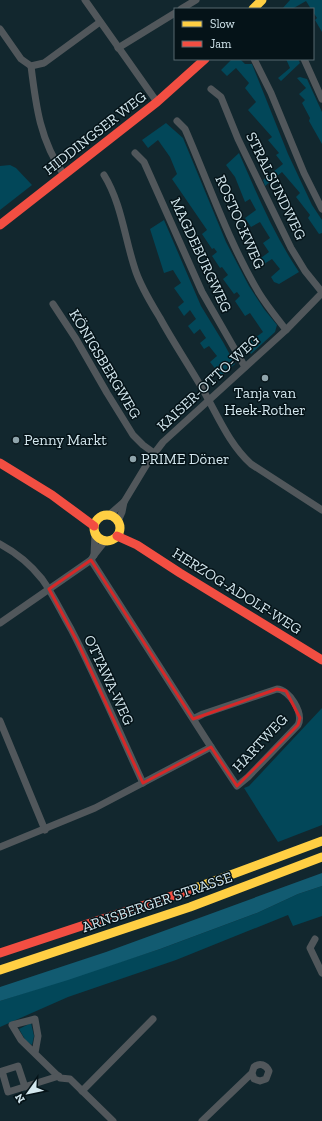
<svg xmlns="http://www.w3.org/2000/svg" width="322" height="1121" viewBox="0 0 322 1121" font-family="'Zilla Slab',serif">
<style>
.green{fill:#024759}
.forest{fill:#125b71}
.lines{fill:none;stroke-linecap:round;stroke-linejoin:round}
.street{stroke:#51575b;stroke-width:7}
.slow{stroke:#ffcf43;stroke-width:9}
.jam{stroke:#f24e42;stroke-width:9}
.marked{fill:none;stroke:#d62828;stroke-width:3;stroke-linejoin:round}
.poi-dot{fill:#8fa4ab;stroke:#051318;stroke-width:1.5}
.labels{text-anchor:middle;stroke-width:3;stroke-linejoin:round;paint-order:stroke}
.street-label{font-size:15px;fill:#d3e7ee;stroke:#051318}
.poi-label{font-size:15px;fill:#d3e7ee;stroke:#051318;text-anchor:start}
</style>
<rect width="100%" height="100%" fill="#12272e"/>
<g class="green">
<path d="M290,0H322V32L315,20L317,18L313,12V9H311L306,1L292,9H282Z"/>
<path d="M232,59H240L245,64H252L288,154L312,205L322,220V233L319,234L308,218L310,215L296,197L300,193L282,172L265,186L263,180L283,164L276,155L279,153L268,140L272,137L248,110L256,102L245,88L249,83L236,68L227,76L221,70Z"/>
<path d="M286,59H298L300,63L281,81L278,78L290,68Z"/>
<path d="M300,77L307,79L322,112V144L309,121L310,118L302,103L305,100L299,94L306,88L297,78Z"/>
<path d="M166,123L183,138L226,242L249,286L264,309L277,325L275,332L251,354L245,345L263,332L250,313L245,316L235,301L240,296L237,292L234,294L223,279L228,275L222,267L220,268L212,256L217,252L214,248L212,249L202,234L207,230L172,179L177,174L170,157L158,140L148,148L142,140Z"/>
<path d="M239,153C257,194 274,235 299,272L279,284L274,282L271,277L280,269L272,259L264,264L261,258L269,252L263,243L270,238L260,222L251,227L245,218L256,210L250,199L245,202L235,177L226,165Z"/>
<path d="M10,165L16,168L32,185L0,210V166Z"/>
<path d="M164,220L201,306L223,342L235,364L221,376L210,362L217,356L209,346L204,349L200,343L206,338L200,329L194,334L188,326L196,319L190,310L184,316L178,307L184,302L174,288L181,283L173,270L164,273L150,229Z"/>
<path d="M322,708V825L278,842L244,788L249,786Z"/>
<path d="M322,886V916L293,926L288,915L176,960L68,997L0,1027V1001L160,949L257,913L298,894Z"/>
<path d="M31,1023L34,1036L32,1045L26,1041L19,1029Z"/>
</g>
<path class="forest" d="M322,873V886L298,894L257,913L160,949L68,980L0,1001V987L106,952Z"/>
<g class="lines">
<g class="street">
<path d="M85,0L157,102"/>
<path d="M181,9L196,0"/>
<path d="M0,29L21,59L31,66L44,63L100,22"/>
<path d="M118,48L175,13"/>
<path d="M254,59L271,93L304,173L322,209"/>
<path d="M304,59L322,99"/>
<path d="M31,66C36,107 40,140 64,175"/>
<path d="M211,89L221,97L238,139L291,248L305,271L322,292"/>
<path d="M177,121L185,129C209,184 228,241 259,293C267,306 277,318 286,330"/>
<path d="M135,153L144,162L202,292L245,367"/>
<path d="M104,175C122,204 125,241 136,272C142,289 151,303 160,318C172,340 186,361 199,383C216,411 227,442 251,464L322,510"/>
<path d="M53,304L76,339L107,393L133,435L143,445L154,453"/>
<path d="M109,515L124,502"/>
<path d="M118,521L122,512L124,502L150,459L163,442L286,330L322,293"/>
<path d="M0,544C15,552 31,565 42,579C53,594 61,612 71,629C97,679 119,731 143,783"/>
<path d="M94,555L95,534"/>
<path d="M91,560L211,747L237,786L248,777L298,725C304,713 289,689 277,689L203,714L193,719"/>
<path d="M0,623L91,560L94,555L105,541"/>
<path d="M0,721L45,830"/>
<path d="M0,847L95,808L211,747"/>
<path d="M315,939L310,948L322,973"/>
<path d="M35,1053L38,1036L35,1019L12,1025L21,1040L60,1078L70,1079L113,1121"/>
<path d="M25,1087L18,1066L2,1071L8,1092L59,1076"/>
<path d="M82,1091L153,1019"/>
<path d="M202,1121L252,1073L254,1067C260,1062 266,1065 269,1071L266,1079L260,1081L254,1079L252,1073"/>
</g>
<g class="slow">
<path d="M253,9L262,0"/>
<circle cx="107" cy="528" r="13"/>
<path d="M190,890L322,841"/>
<path d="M0,970L190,907L322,857"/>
</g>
<g class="jam">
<path d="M0,225L157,102L205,59"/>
<path d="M0,463L52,495L94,526"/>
<path d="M117,536L137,545L180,573L322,660"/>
<path d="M0,953L190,890"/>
</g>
</g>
<path class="marked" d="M91,560L193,719L277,689L286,691L300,718L298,725L237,786L211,747L143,783L78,643L49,589Z"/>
<g class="poi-dot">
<circle cx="265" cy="378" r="4"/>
<circle cx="16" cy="440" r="4"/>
<circle cx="133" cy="459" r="4"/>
</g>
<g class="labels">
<g class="street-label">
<text transform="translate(95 133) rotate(-38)" y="5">HIDDINGSER WEG</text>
<text transform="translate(276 186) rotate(64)" y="5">STRALSUNDWEG</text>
<text transform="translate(240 222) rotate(66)" y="5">ROSTOCKWEG</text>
<text transform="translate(201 255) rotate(65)" y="5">MAGDEBURGWEG</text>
<text transform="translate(105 364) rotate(59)" y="5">KÖNIGSBERGWEG</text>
<text transform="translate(208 383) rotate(-43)" y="5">KAISER-OTTO-WEG</text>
<text transform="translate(237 591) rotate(32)" y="5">HERZOG-ADOLF-WEG</text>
<text transform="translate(109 680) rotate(65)" y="5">OTTAWA-WEG</text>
<text transform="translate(260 743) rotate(-47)" y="5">HARTWEG</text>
<text transform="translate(157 902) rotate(-19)" y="5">ARNSBERGER STRASSE</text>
</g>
<g class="poi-label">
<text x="265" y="398" text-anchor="middle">Tanja van<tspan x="265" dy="17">Heek-Rother</tspan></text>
<text x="24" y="445">Penny Markt</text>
<text x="141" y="464">PRIME Döner</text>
</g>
</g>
<rect x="174" y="8" width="140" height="52" fill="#051318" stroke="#57686e"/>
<rect x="182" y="21" width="20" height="6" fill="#ffcf43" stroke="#57686e"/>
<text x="210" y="28" font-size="12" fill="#d3e7ee">Slow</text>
<rect x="182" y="41" width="20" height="6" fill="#f24e42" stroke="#57686e"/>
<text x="210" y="48" font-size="12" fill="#d3e7ee">Jam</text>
<g transform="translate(28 1093) rotate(237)" stroke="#051318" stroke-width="3" paint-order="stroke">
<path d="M0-3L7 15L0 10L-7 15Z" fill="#d3e7ee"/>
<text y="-6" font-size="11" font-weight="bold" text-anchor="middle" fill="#d3e7ee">N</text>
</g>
</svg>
